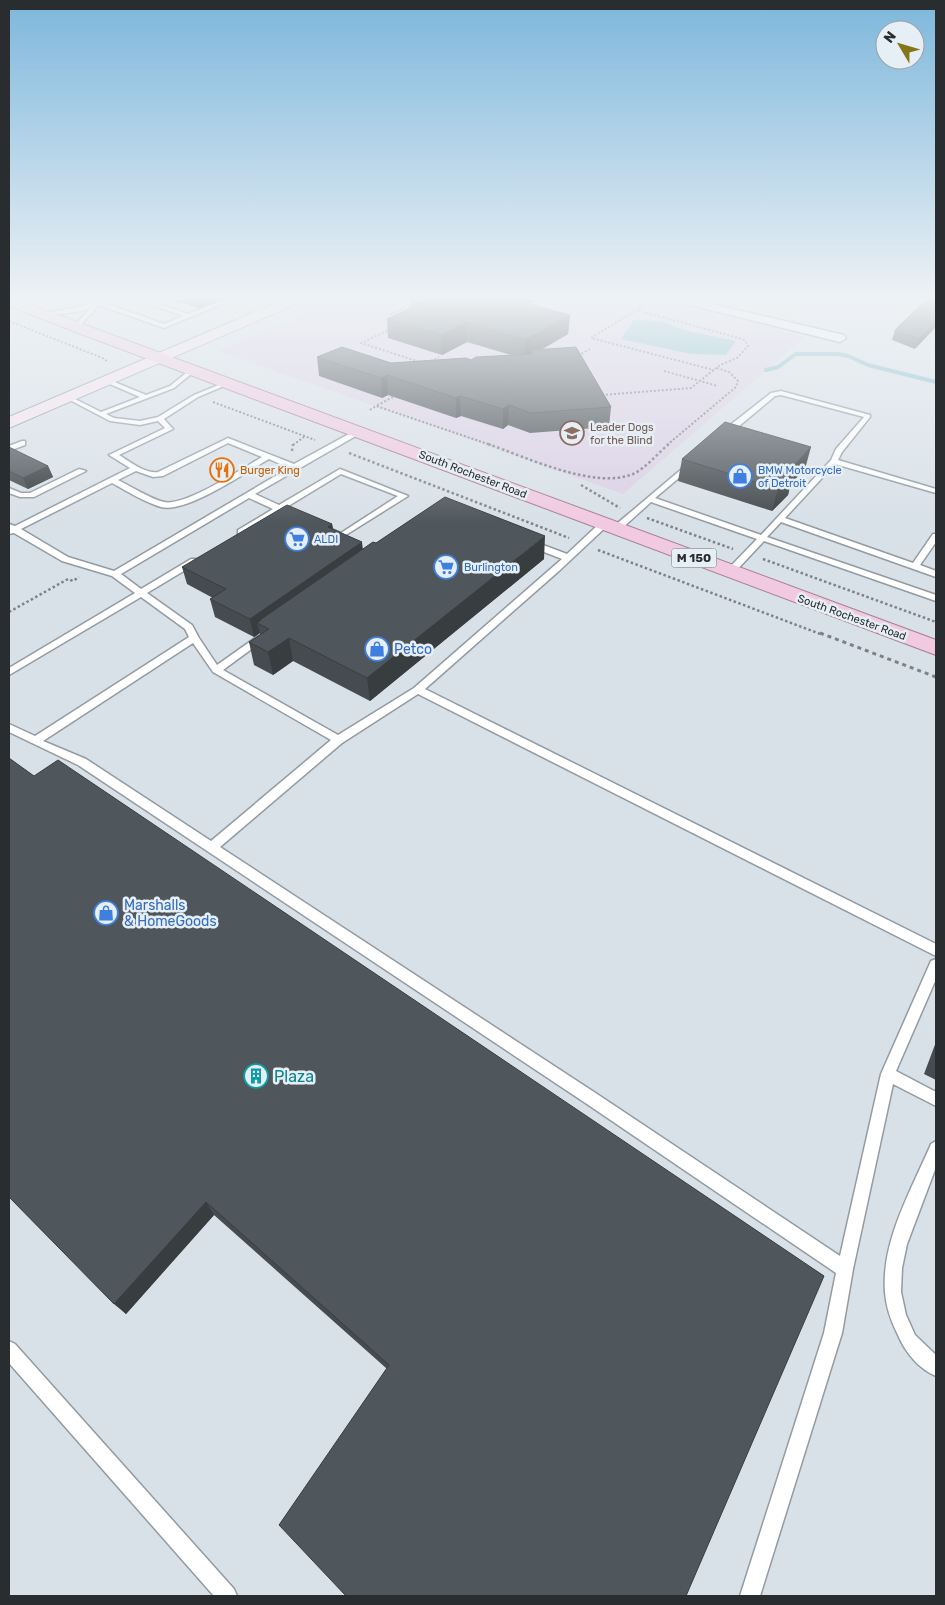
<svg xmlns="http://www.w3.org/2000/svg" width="945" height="1605" viewBox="0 0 945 1605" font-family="Rubik,sans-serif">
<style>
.education{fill:#dcd1e6}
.water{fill:#7dbcca}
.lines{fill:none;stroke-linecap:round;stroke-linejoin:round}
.stream{stroke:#7dbcca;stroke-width:4}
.service-casing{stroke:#939ba1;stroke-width:3}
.minor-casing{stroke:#939ba1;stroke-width:3}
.secondary-casing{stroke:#939ba1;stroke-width:2}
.primary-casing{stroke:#a57c96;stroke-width:2}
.path-far2{stroke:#7c8286;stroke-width:2;stroke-dasharray:2 2;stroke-linecap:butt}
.path-far1{stroke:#7c8286;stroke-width:2.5;stroke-dasharray:2.5 2.5;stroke-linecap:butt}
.path{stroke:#7c8286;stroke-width:3;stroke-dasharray:4 4;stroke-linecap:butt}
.service{fill:#fff;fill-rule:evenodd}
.minor{fill:#fff;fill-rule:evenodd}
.secondary{fill:#f8e4f0;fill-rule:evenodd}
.primary{fill:#f1cae1;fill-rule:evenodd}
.wall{fill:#454b4f}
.shaded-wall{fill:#383d40}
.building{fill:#50575c;stroke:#383d40}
.labels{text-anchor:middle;stroke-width:5;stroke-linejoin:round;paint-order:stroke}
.far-education-label{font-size:11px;fill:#785e54;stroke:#e6eff5;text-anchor:start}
.far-food-label{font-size:11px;fill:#c56008;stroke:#e6eff5;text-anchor:start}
.far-shop-label{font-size:11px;fill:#366cbe;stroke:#e6eff5;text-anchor:start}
.far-street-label{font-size:11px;fill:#2a2d2f;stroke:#e6eff5}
.shield{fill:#e6eff5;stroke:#62676a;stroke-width:1}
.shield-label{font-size:12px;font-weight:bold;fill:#2a2d2f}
.shop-label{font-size:14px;fill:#366cbe;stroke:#e6eff5;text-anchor:start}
.near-culture-label{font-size:16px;fill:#0d838f;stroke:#e6eff5;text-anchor:start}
</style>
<rect width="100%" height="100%" fill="#d9e1e8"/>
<path class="education" d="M340,299H651L805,337L623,494L219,351Z"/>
<path class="water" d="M634,320L661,321L687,331L736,341L726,355L691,354L621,339Z"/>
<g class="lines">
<path class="stream" d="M766,370L778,367L796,354H838L848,356L868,365L936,382"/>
<g class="service-casing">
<g id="service">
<path d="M41,299H48L22,308L19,306Z"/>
<path d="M108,299H115L105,303L164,324L183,316L137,299H143L188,314L227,299H234L164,328L99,305L76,330L73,328L90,308L76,312L41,316L38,314L75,308Z"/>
<path d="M191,369L196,370L174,388L106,414L114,418L140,421L158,417L194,395L226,382L231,383L198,397L164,419L173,429L171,430L119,455C129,461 145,474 158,472L228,438L294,464L358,429H361V433L255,494L279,505L340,469L408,496L341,538L327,531L331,529L341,533L398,496L341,474L285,508L288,511L287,513L279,512L244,534H238V530L273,509L249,498L121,574L141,589L191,559H197V563L147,593L192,625L199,638L217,665L258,636H264V640L223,670L338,735L414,688L562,559L529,546V542H535L567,554L601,522H607V526L560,570L425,689L936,944V956L418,694L342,743L220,847L597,1094L840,1256L881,1074L931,961L936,959V979L896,1071L936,1092V1106L893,1084L853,1269L842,1333L760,1596H740L824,1333L836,1273L587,1104L78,765L9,732V724L35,736L189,637L185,629L141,597L9,675V668L135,593L112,576L62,561L14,533L9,534V524L15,526L130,468L109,455L165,428L158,421L140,425L110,421L66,398L71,397L101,412L140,397L103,381V379H107L146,395L170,386ZM228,443L262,457C243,468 185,507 164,502C151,499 130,486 118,480L136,471L153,477L163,476ZM269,459L289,468L114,571L68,557L21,529L112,483C127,491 144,502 161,507C186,514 246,472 269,459ZM193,643L213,672L331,740L211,841L86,759L43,741Z"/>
<path d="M781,391L870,415V417L842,452L838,460L936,489V493L835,464L785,518L913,563L933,534H936V542L920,565L936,571V577L781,522L767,537L936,595V601L764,541L733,574H727V570L757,539L651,502L619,531H613V527L690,462L694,464L693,466L655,498L761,535L831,460L836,449L864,417L781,395L775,396L726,437H720V433L771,393Z"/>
<path d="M22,441H25V445L9,451V446Z"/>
<path d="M79,469L86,471L34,497H20L9,493V488L21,493H30Z"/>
<path d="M936,1141V1167L907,1244L902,1268L901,1292L906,1315L915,1335L936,1355V1376C919,1369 905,1352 898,1335C891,1321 886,1307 885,1292C881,1241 912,1189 931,1144Z"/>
<path d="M9,1341L15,1344L234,1589L237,1596H214L9,1363Z"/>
</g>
</g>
<g class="minor-casing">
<path id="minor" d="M672,299H690L844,335L846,338L840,342L674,301Z"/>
</g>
<g class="secondary-casing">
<path id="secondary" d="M285,299H303L301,302L9,428V417Z"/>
</g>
<g class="primary-casing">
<path id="primary" d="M9,299H15L936,640V655L81,334L9,306Z"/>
</g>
<g class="path-far2">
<path d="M619,299H623L624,305L627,306"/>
<path d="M654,299L591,338L714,370"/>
<path d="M312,306L328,299"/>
<path d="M396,316L391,314L414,304"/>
<path d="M9,321L105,359L108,363"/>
<path d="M391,329L361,343L420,362"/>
<path d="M578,356L590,349"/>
<path d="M431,361L439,357"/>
<path d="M664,371L718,386"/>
<path d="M602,395L691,388L720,365L737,358L748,346L745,340L739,338L636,310"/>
<path d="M393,397L376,406L491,445"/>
<path d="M213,402L315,440"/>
<path d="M370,410L376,406"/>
<path d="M293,445L304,437"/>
<path d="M667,445L736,387L738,381L729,372L717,368"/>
</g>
<g class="path-far1">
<path d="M488,444C526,457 594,490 633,474C646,468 658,453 669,444"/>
<path d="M292,451L293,444"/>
<path d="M349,453L569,538"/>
<path d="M581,485L620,508"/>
<path d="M647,518L733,549"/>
<path d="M598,550L823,635"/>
<path d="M763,559L936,622"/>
<path d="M9,612L68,579L73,581L79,577"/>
</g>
<path class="path" d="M820,633L936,677"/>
<use href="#service" class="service"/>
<use href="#minor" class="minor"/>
<use href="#secondary" class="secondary"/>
<use href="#primary" class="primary"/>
</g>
<g class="wall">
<path d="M170,299H225L199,308Z"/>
<path d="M936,299L915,349L892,340L895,330Z"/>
<path d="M411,300L528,304L570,315L568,334L541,350L611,407L609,427L530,433L508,425L503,429L461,416L456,418L388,395L382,398L319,376L317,357L391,363L471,360L511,355L467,342L442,355L388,338L387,319L411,308Z"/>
<path d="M9,448L48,466L53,477L28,489L9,480Z"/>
<path d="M682,459L805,469L791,483L788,495L772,511L678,481Z"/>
<path d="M332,524L333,529L363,549L376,543L544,559L370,701L293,661L273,675L254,665L249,642L260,635V633L254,637L215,617L210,599L213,598L187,584L182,567Z"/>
<path d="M34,776L824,1276L386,1368L214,1215L126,1314L10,1198Z"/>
<path d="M936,1042V1080L924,1074Z"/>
</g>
<g class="shaded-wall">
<path d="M197,299H225L199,308Z"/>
<path d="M505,299H538L504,316Z"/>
<path d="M570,315L568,334L525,359V340Z"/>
<path d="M936,321V327L915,349L919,339Z"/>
<path d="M467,322V342L442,355L441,335Z"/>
<path d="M387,375L388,395L382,398L381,378Z"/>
<path d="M460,396L461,416L456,418V398Z"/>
<path d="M509,405L508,425L503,429V409Z"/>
<path d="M811,447L805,469L791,483L788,495L772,511L778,489L788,471Z"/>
<path d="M48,466L53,477L28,489L23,478Z"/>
<path d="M332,524L335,541L328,527Z"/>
<path d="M545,536L544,559L370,701L367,678Z"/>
<path d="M362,542L364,559L261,620H260L261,625L257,623L260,633L254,637L250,619Z"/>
<path d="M289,638L293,661L273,675L268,652Z"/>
<path d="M206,1202L214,1215L126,1314L114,1304Z"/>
</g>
<g class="building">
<path d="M414,299H510L570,315L525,340L467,322L441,335L387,319L421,303L411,300Z"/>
<path d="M927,299H936V321L919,339L895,330Z"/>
<path d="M342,347L391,363L466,358L471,360L476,357L532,354V350L576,347L611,407L531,413L509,405L503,409L460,396L456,398L387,375L381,378L317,357Z"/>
<path d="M725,422L811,447L788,471L794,473L778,489L682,459Z"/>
<path d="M9,447L48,466L23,478L9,471Z"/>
<path d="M445,497L545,536L367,678L289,638L268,652L249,642L269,629L257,623L261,620H260L373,542L376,543Z"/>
<path d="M287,505L332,524L328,527L362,542L250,619L210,599L226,589L182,567Z"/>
<path d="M9,758L34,776L58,760L824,1276L686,1596H346L279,1525L389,1365L206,1202L114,1304L9,1197Z"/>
</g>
<linearGradient id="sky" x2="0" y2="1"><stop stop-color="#7db7dc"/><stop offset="0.57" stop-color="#eef2f5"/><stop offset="1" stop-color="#eef2f5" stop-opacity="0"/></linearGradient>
<rect width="945" height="523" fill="url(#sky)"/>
<defs>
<g id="school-ring" transform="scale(1.25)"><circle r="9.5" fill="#e6eff5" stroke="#8d6e63" stroke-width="1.5"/><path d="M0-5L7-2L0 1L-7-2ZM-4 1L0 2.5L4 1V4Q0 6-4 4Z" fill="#8d6e63"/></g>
<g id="restaurant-ring" transform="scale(1.25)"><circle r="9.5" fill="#e6eff5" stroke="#e8710a" stroke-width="1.5"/><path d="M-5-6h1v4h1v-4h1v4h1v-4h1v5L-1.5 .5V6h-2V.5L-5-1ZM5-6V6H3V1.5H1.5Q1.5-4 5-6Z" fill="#e8710a"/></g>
<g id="shop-ring" transform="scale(1.25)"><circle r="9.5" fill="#e6eff5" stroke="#3f7fe0" stroke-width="1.5"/><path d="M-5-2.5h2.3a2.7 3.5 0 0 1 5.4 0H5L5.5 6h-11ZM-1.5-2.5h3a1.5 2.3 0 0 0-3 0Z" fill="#3f7fe0"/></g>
<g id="supermarket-ring" transform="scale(1.25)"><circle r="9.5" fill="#e6eff5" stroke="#3f7fe0" stroke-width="1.5"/><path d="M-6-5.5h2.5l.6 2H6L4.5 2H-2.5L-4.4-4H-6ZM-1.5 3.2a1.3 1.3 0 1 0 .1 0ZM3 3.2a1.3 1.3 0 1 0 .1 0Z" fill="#3f7fe0"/></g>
<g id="building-ring" transform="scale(1.25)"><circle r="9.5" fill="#e6eff5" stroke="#0f9aa8" stroke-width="1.5"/><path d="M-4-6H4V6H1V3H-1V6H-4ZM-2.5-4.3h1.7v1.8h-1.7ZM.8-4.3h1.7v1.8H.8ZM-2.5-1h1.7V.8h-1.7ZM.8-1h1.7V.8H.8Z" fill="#0f9aa8"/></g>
</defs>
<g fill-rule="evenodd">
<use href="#school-ring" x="572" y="433"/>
<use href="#restaurant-ring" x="222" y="470"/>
<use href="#shop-ring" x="740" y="476"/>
<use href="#supermarket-ring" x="297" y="539"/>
<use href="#supermarket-ring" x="446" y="567"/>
<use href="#shop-ring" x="377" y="649"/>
<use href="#shop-ring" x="106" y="913"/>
<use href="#building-ring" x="256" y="1076"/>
</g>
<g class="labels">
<g class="far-education-label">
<text x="590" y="431">Leader Dogs<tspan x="590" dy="13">for the Blind</tspan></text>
</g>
<g class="far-food-label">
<text x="240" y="474">Burger King</text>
</g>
<g class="far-shop-label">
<text x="758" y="474">BMW Motorcycle<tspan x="758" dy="13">of Detroit</tspan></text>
<text x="314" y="543">ALDI</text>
<text x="464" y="571">Burlington</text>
</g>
<g class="far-street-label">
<text transform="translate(473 474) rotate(21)" y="4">South Rochester Road</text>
<text transform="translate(852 617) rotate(20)" y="4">South Rochester Road</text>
</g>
<rect class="shield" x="671.5" y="548.5" width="45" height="19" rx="4"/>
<g class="shield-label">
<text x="694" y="562">M 150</text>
</g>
<g class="shop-label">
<text x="394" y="654">Petco</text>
<text x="124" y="910">Marshalls<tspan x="124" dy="16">&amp; HomeGoods</tspan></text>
</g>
<g class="near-culture-label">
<text x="274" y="1082">Plaza</text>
</g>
</g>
<rect width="945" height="1605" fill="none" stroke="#2a2d2f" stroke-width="20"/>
<g transform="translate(900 45) rotate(308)"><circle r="24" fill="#e6eff5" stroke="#9ba1a6"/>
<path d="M0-4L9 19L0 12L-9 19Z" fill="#857519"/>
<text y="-8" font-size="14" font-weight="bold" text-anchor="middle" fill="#2a2d2f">N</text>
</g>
</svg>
